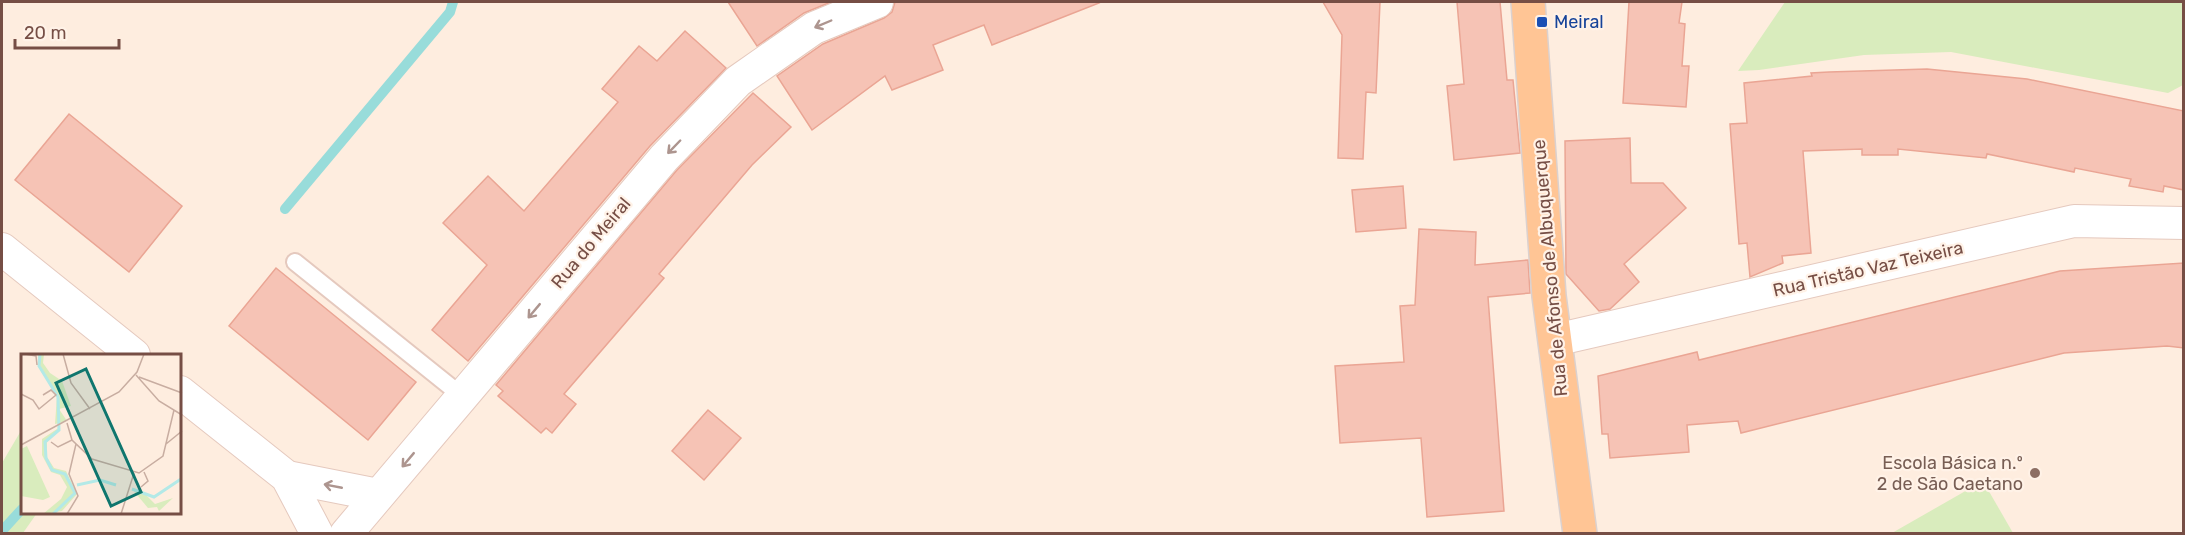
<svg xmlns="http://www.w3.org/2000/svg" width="2185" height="535" viewBox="0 0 2185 535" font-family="Rubik,sans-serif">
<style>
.green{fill:#d9ecbd}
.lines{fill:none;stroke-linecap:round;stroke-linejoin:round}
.stream{stroke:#98dcda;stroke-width:10}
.building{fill:#f6c3b5;stroke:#eaa594;stroke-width:1.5}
.lane-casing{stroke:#e5c9be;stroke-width:20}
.street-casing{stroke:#e5c9be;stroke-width:34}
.primary-casing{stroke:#dbd1cf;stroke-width:36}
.lane{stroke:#fff;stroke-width:16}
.street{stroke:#fff;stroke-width:32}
.primary{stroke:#ffc595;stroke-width:33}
.oneway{stroke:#ad958f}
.transit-dot{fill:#1a4fb4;stroke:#fff2e7;stroke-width:2}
.education-dot{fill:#8d6e63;stroke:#fff2e7;stroke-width:2}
.labels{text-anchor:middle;stroke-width:4.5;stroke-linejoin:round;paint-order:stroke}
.transit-label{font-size:18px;fill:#164399;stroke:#fff2e7;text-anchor:start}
.street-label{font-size:18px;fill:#764e45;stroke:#fff2e7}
.education-label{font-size:18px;fill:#785e54;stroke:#fff2e7;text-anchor:end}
.inset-river{fill:none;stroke:#b3e9e7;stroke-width:3}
.inset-road{fill:none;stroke:#c8ada1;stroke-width:1.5}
.view{fill:#0f766e;fill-opacity:0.15;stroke:#0f766e;stroke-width:3}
.inset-edge{fill:none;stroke:#764e45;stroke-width:3}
</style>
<rect width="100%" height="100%" fill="#feeddf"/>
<g class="green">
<path d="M1785,2H2183V85L2168,93L1951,52L1864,55L1759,70L1738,71Z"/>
<path d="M22,429V512L37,513L23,533H2V463Z"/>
<path d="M1983,481L2013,533H1892Z"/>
</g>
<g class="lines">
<g class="stream">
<path d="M285,209L450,12L453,2"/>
<path d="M2,531L22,509"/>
</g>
</g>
<g class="building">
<path d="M728,2H831L804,13L757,46Z"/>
<path d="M895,2H1098L1099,3L992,45L984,25L933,45L943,70L892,90L885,76L812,130L777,76L823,44L884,18L892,12Z"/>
<path d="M1323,2H1380L1376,93L1366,92L1363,159L1338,158L1342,35Z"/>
<path d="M1457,2H1500L1507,80H1513L1520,153L1454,160L1447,86L1464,84Z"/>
<path d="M1629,2H1682L1679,23L1685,24L1682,66H1689L1686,107L1623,103Z"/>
<path d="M685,31L726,68L650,146L468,361L432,330L487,265L443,223L488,176L524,211L618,102L602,89L639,46L657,61Z"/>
<path d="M1927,69L2027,79L2184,111V190L2164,186L2163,192L2129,186L2131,179L2075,168L2074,172L1987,154L1986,158L1898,149V155H1862V149L1803,151L1811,253L1782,256L1783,263L1750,277L1747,243L1739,244L1730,124L1747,123L1744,83L1812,76L1811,73L1829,72Z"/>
<path d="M753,93L791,127L752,165L659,274L664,278L564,394L576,404L552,433L546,428L541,433L498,396L503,391L496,385L677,170Z"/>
<path d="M69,114L182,206L129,272L15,180Z"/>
<path d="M1630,138L1631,183H1663L1686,208L1624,264L1639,282L1610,309L1599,311L1566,274L1565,141Z"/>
<path d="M1403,186L1406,228L1356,232L1352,190Z"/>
<path d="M1419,229L1476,232L1475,265L1528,260L1530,293L1488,297L1504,511L1427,517L1421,438L1340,443L1335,366L1404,362L1400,306L1415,305Z"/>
<path d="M2184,263V348L2167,346L2064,353L1741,433L1738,421L1687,425L1689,452L1610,458L1608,434H1602L1598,376L1697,352L1699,360L2060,271Z"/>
<path d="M276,268L416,382L368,440L229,326Z"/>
<path d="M708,410L741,438L704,480L672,451Z"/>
</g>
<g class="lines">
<g class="lane-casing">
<path id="lane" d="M295,262L462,396"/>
</g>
<g class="street-casing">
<g id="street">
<path d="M2,249L134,355"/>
<path d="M1555,340L2074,221L2184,223"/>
<path d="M180,392L287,477L317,534"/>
<path d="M287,477L378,495"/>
<path d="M346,534L664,158L738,81L814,28L877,2"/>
</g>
</g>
<g class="primary-casing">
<path id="primary" d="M1528,2L1549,296L1580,534"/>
</g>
<use href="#lane" class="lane"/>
<use href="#street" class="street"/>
<use href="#primary" class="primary"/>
</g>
<defs><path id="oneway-shaft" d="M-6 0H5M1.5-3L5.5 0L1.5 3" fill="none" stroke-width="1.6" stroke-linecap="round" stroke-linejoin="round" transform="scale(1.5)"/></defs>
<g class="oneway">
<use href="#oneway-shaft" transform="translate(823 24) rotate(157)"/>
<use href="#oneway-shaft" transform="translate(674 147) rotate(134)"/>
<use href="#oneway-shaft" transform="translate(534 311) rotate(130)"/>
<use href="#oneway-shaft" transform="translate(408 460) rotate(130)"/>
<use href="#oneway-shaft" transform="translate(333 486) rotate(-169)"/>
</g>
<rect class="transit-dot" x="1536" y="16" width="12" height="12" rx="3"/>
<circle class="education-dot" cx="2035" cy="473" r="6"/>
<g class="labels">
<g class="transit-label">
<text x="1554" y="28">Meiral</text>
</g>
<g class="street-label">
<text transform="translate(591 243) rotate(-50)" y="6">Rua do Meiral</text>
<text transform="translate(1550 268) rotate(-95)" y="6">Rua de Afonso de Albuquerque</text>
<text transform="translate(1868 269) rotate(-13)" y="6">Rua Tristão Vaz Teixeira</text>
</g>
<g class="education-label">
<text x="2023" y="469">Escola Básica n.º<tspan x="2023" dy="21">2 de São Caetano</tspan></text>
</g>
</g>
<g transform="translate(21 354)">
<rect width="160" height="160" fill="#feeddf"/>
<path d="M17,0H23L22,9L29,19L41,27L50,52L38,55L46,67L34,70L36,42L17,12ZM39,73L26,88V103L33,114L45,117L56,140L41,157L22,160L40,145L46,133L39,121L30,118L21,101V85ZM6,92L29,143L22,146L0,142V95ZM112,136L121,137L134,150L152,144L138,157L136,153L127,154Z" fill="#d9ecbd"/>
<path class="inset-river" d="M19,0L18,12L37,43L38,76L24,88L25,104L31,116L44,120L54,139L32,160M56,131L79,126L95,131M111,135L133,143L160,125"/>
<path class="inset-road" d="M4,0L15,2L16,11M42,0L50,29L69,55M115,21L138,47L161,61M118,23L161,39M0,40L12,46L18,55L35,41L30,36L22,41M46,69L51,86L71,105L118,119L142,102L153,56M30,88L37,93L51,86M145,90L161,77M0,91L98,38L116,18L123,0M120,133L127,127L123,118M46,160L57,142L48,120L55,90M100,160L113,119"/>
<path class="view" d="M65,15L120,138L90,152L35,29Z"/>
<rect width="160" height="160" class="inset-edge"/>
</g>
<rect width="2185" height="535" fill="none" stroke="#764e45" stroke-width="6"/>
<path d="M15 39v9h104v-9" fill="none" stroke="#764e45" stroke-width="3"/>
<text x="24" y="39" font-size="18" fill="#764e45" stroke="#fff2e7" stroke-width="4.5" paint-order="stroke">20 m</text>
</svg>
